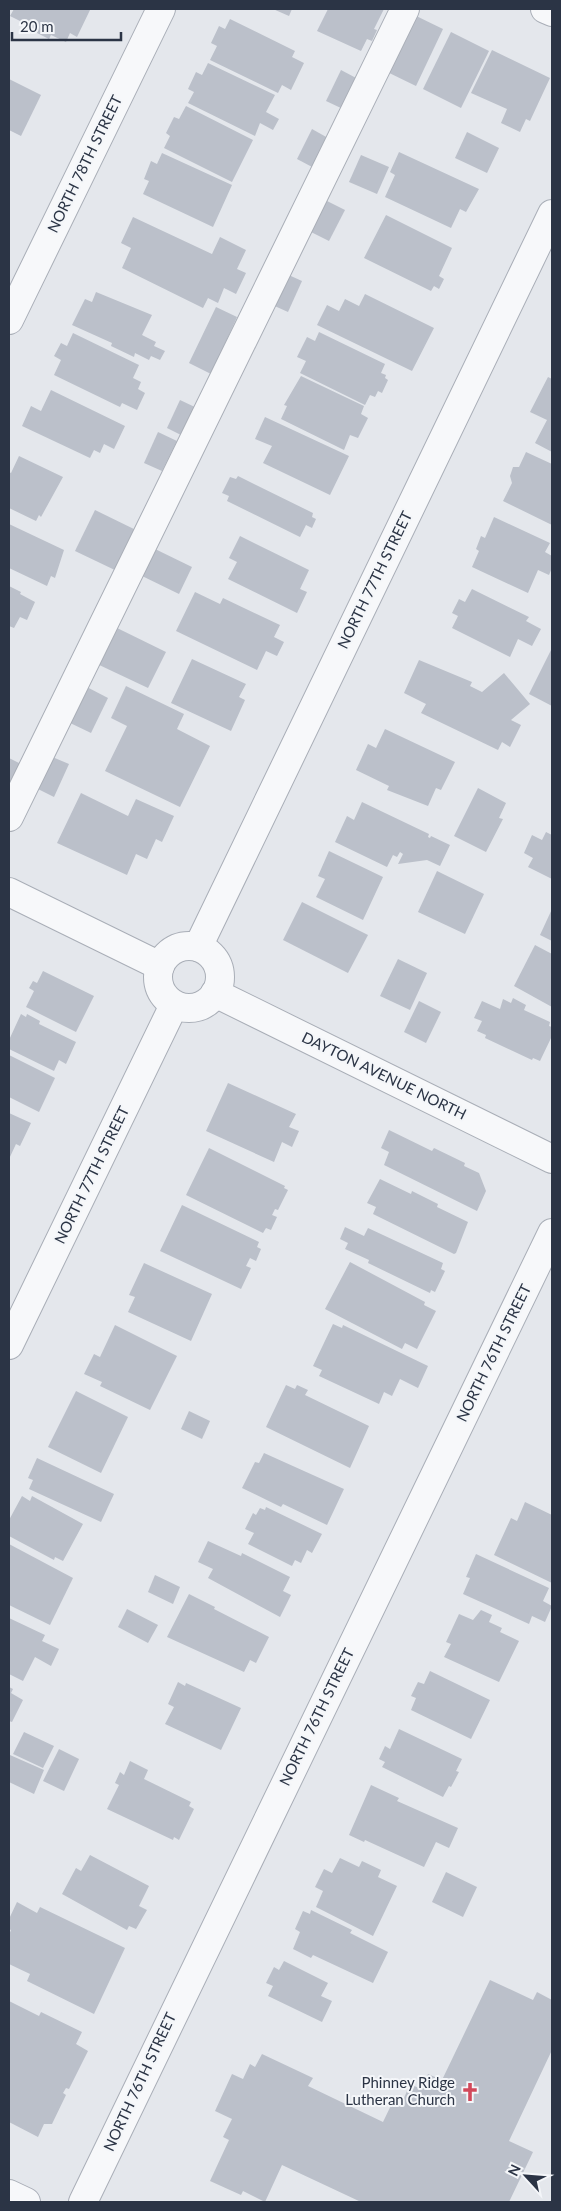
<svg xmlns="http://www.w3.org/2000/svg" width="561" height="2211" viewBox="0 0 561 2211" font-family="Lato,sans-serif">
<style>
.building{fill:#bbc0ca}
.lines{fill:none;stroke-linecap:round;stroke-linejoin:round}
.minor-casing{stroke:#a9aeb7;stroke-width:30}
.minor{stroke:#f7f8fa;stroke-width:28}
.labels{text-anchor:middle;stroke-width:4;stroke-linejoin:round;paint-order:stroke}
.street-label{font-size:15px;fill:#2b3445;stroke:#f4f6f9}
.poi-label{font-size:15px;fill:#2b3445;stroke:#f4f6f9;text-anchor:end}
</style>
<rect width="100%" height="100%" fill="#e4e7ec"/>
<g class="building">
<path d="M14,9H88L90,10L77,37L70,33L66,42L51,35L49,39L23,26L24,23L10,16Z"/>
<path d="M273,9H292L289,16Z"/>
<path d="M328,9H384L374,29L377,30L372,41L367,39L361,51L317,31Z"/>
<path d="M408,12L443,29L416,86L381,69Z"/>
<path d="M230,19L295,51L292,57L304,63L291,90L282,85L278,93L210,60L217,46L211,43L219,26L225,29Z"/>
<path d="M451,32L489,51L461,108L423,89Z"/>
<path d="M492,50L550,78L530,121L526,119L520,132L501,123L507,109L471,93Z"/>
<path d="M208,63L275,95L266,112L279,119L273,130L260,123L255,136L188,103L194,92L188,89L196,72L202,75Z"/>
<path d="M341,70L358,79L343,109L326,101Z"/>
<path d="M9,79L41,95L21,136L9,130Z"/>
<path d="M186,106L253,140L232,182L164,148L170,136L166,133L174,117L179,119Z"/>
<path d="M312,129L328,138L314,168L297,159Z"/>
<path d="M467,132L499,148L487,173L455,158Z"/>
<path d="M399,152L479,189L466,212L460,209L451,228L385,197L395,175L390,172Z"/>
<path d="M162,153L232,185L213,227L143,194L149,181L144,179L151,161L157,164Z"/>
<path d="M361,155L389,167L377,194L349,182Z"/>
<path d="M325,200L345,210L329,241L309,231Z"/>
<path d="M386,215L452,248L439,276L444,279L439,289L434,286L431,291L364,258Z"/>
<path d="M133,217L212,254L220,237L246,250L237,269L246,273L236,294L224,288L218,303L208,298L203,308L122,268L131,248L121,243Z"/>
<path d="M282,272L302,281L288,312L268,303Z"/>
<path d="M96,292L152,315L142,335L156,342L154,346L165,351L160,360L151,356L149,360L135,353L134,357L111,346L112,343L72,325L85,299L92,302Z"/>
<path d="M365,294L434,328L412,371L317,325L327,305L339,311L345,299L359,306Z"/>
<path d="M216,307L237,317L223,348L227,350L215,376L189,363Z"/>
<path d="M319,332L385,364L381,373L386,375L385,378L388,380L382,393L378,391L375,397L370,395L365,405L300,373L306,361L297,357L307,337L315,341Z"/>
<path d="M73,333L139,365L133,378L141,382L138,389L145,393L137,410L122,403L120,407L54,375L61,360L54,356L61,343L67,346Z"/>
<path d="M301,376L364,406L361,414L368,418L358,438L350,435L344,450L281,419L287,406L284,405Z"/>
<path d="M548,377L552,379V452L535,443L547,420L530,412Z"/>
<path d="M51,390L125,426L114,449L104,444L100,453L94,450L90,458L22,426L31,406L41,411Z"/>
<path d="M180,400L199,409L185,437L167,428Z"/>
<path d="M265,417L349,456L330,495L263,463L272,446L255,439Z"/>
<path d="M158,432L177,441L162,471L144,463Z"/>
<path d="M526,452L552,464V525L503,501L512,483L510,476L513,467H519Z"/>
<path d="M19,456L63,477L41,517L39,515L36,521L9,508V472L11,473Z"/>
<path d="M238,476L313,513L312,517L316,519L312,528L306,525L300,537L227,501L229,496L222,493L230,477L236,479Z"/>
<path d="M95,510L138,531L119,572L75,551Z"/>
<path d="M494,517L550,543L545,552L552,556V568L549,575L538,570L528,593L472,567L479,551L476,549L481,536L485,538Z"/>
<path d="M9,524L64,550L55,578L51,576L47,586L9,568Z"/>
<path d="M240,536L309,570L300,589L307,592L297,613L228,579L237,562L229,558Z"/>
<path d="M153,548L192,567L179,594L140,575Z"/>
<path d="M9,586L21,592L20,594L35,602L27,620L20,617L14,628L9,626Z"/>
<path d="M472,589L529,617L526,621L541,629L532,646L518,639L510,657L452,628L458,616L452,613L459,599L465,602Z"/>
<path d="M195,592L220,604L223,598L280,625L274,637L284,642L277,656L266,651L257,670L176,631Z"/>
<path d="M113,626L166,652L148,688L95,663Z"/>
<path d="M552,648V706L529,694Z"/>
<path d="M192,659L246,684L239,697L245,700L231,731L171,703Z"/>
<path d="M419,660L472,682L470,686L482,692L504,673L530,704L511,720L521,725L510,747L502,742L498,750L421,713L426,704L404,693Z"/>
<path d="M83,685L108,698L91,733L66,721Z"/>
<path d="M126,686L184,714L177,729L210,746L180,807L105,771L127,726L111,718Z"/>
<path d="M385,729L455,762L441,790L436,788L428,806L387,790L389,786L356,770L368,744L376,748Z"/>
<path d="M50,756L69,764L54,797L36,788Z"/>
<path d="M9,758L23,765L9,793Z"/>
<path d="M478,788L506,803L499,818L503,819L486,852L454,836Z"/>
<path d="M81,793L128,816L136,799L174,816L162,842L156,839L147,859L136,854L127,875L57,843Z"/>
<path d="M362,802L429,834L428,837L430,838L431,836L450,845L440,866L427,860L398,864L403,854L400,852L397,857L393,855L387,867L335,842L347,816L354,820Z"/>
<path d="M546,832L552,835V879L528,867L533,858L524,853L532,835L542,840Z"/>
<path d="M329,851L383,877L363,920L316,897L325,879L318,876Z"/>
<path d="M437,871L484,894L465,934L418,912Z"/>
<path d="M302,902L368,935L348,973L283,940Z"/>
<path d="M552,909V941L540,935Z"/>
<path d="M535,945L552,954V1007L514,986Z"/>
<path d="M398,959L427,973L410,1010L380,996Z"/>
<path d="M43,971L94,996L76,1032L26,1007L34,991L29,988L33,981L37,983Z"/>
<path d="M513,998L526,1005L524,1010L550,1022L549,1026L552,1027V1036L540,1061L533,1058L532,1060L485,1038L486,1035L477,1031L482,1021L474,1018L482,1001L500,1009L503,999L511,1003Z"/>
<path d="M419,1001L441,1012L426,1043L404,1032Z"/>
<path d="M21,1014L26,1017L27,1014L40,1021L39,1024L76,1042L66,1064L59,1060L54,1071L9,1049V1040Z"/>
<path d="M9,1055L55,1078L39,1112L9,1097Z"/>
<path d="M228,1083L296,1114L289,1127L299,1131L292,1147L282,1142L274,1162L206,1131Z"/>
<path d="M9,1113L31,1123L20,1146L16,1144L9,1159Z"/>
<path d="M389,1130L432,1151L434,1148L465,1163L464,1166L479,1173L486,1191L477,1211L384,1165L389,1152L381,1148Z"/>
<path d="M209,1148L285,1186L284,1188L288,1190L278,1210L275,1209L272,1215L277,1217L271,1230L266,1228L263,1233L186,1195Z"/>
<path d="M380,1179L411,1194L412,1191L438,1204L437,1207L468,1222L456,1253L454,1254L373,1214L376,1207L367,1203Z"/>
<path d="M182,1205L259,1242L257,1247L261,1249L256,1261L250,1258L246,1266L251,1268L241,1289L160,1251Z"/>
<path d="M345,1227L364,1236L368,1228L443,1263L441,1269L445,1271L435,1292L431,1290L430,1293L368,1263L369,1260L345,1249L348,1243L340,1239Z"/>
<path d="M350,1262L425,1302L424,1305L436,1311L417,1349L405,1343L402,1349L325,1309Z"/>
<path d="M144,1263L212,1294L191,1341L128,1312L135,1297L129,1295Z"/>
<path d="M333,1324L342,1328L343,1325L428,1366L418,1388L400,1379L392,1396L384,1392L379,1404L319,1376L322,1370L313,1366Z"/>
<path d="M115,1325L177,1356L150,1410L100,1386L102,1382L84,1374L94,1354L100,1357Z"/>
<path d="M286,1385L295,1389L297,1385L308,1390L305,1395L369,1426L350,1468L266,1427Z"/>
<path d="M76,1391L128,1417L101,1473L48,1447Z"/>
<path d="M189,1411L210,1421L202,1439L181,1429Z"/>
<path d="M264,1453L344,1489L327,1525L283,1504L281,1507L242,1488L255,1462L259,1463Z"/>
<path d="M37,1458L114,1494L101,1522L29,1489L33,1480L28,1478Z"/>
<path d="M22,1496L30,1501L32,1496L83,1524L63,1561L55,1557L54,1560L9,1536V1520Z"/>
<path d="M525,1502L552,1515V1583L494,1555L511,1518L517,1521Z"/>
<path d="M266,1507L322,1534L312,1553L307,1550L301,1563L295,1560L292,1566L248,1544L254,1533L245,1529L253,1513L256,1515L260,1508L265,1510Z"/>
<path d="M208,1541L241,1556L242,1553L290,1577L283,1591L291,1595L280,1617L208,1578L213,1569L198,1562Z"/>
<path d="M9,1544L73,1578L50,1625L9,1605Z"/>
<path d="M476,1554L549,1588L543,1601L552,1606L545,1622L532,1616L529,1624L463,1594L470,1578L466,1577Z"/>
<path d="M155,1575L180,1587L173,1604L148,1592Z"/>
<path d="M189,1594L215,1607L214,1609L269,1637L256,1663L250,1660L244,1672L167,1637Z"/>
<path d="M127,1609L158,1625L148,1643L118,1627Z"/>
<path d="M481,1610L492,1615L489,1622L502,1628L500,1632L519,1641L499,1682L444,1657L451,1644L446,1642L459,1614L473,1620Z"/>
<path d="M9,1618L45,1635L42,1641L59,1649L51,1666L35,1657L23,1681L9,1674Z"/>
<path d="M430,1671L490,1700L471,1739L411,1710L416,1698L411,1696L418,1682L424,1684Z"/>
<path d="M178,1682L185,1686L186,1683L241,1708L221,1750L165,1724L174,1707L168,1704Z"/>
<path d="M9,1687L13,1689L11,1693L23,1700L12,1722L9,1721Z"/>
<path d="M399,1729L462,1759L456,1771L459,1772L451,1787L449,1786L443,1797L382,1767L385,1762L379,1759L385,1746L390,1749Z"/>
<path d="M24,1732L54,1746L43,1768L13,1754Z"/>
<path d="M59,1749L79,1759L64,1791L43,1781Z"/>
<path d="M10,1755L44,1770L34,1794L9,1782Z"/>
<path d="M130,1761L148,1770L144,1779L191,1802L189,1806L194,1809L179,1840L174,1837L173,1840L107,1809L119,1785L115,1783L120,1772L124,1775Z"/>
<path d="M371,1785L399,1798L397,1801L458,1828L449,1848L436,1842L424,1867L365,1840L364,1842L349,1835Z"/>
<path d="M90,1855L149,1886L139,1906L147,1910L136,1929L129,1926L127,1930L62,1894L76,1868L81,1871Z"/>
<path d="M340,1858L359,1867L362,1861L381,1870L378,1877L397,1886L373,1936L316,1907L323,1891L315,1887L324,1869L332,1873Z"/>
<path d="M446,1872L477,1887L463,1917L432,1902Z"/>
<path d="M17,1902L37,1913L40,1907L125,1948L94,2014L27,1981L30,1974L9,1964V1935L11,1930L9,1929V1919Z"/>
<path d="M311,1910L352,1930L350,1933L388,1952L373,1983L313,1955L311,1958L293,1949L300,1932L295,1929L303,1911L310,1914Z"/>
<path d="M284,1961L328,1983L321,1996L332,2001L322,2022L268,1996L273,1986L266,1983L274,1967L279,1970Z"/>
<path d="M490,1980L533,2000L537,1992L552,2000V2050L509,2141L533,2152L509,2202H361L282,2165L265,2202L243,2191L241,2195L210,2181L229,2140L223,2137L232,2119L215,2111L232,2074L243,2079L250,2064L255,2067L262,2054L313,2078L308,2086L383,2122L396,2095L404,2098L410,2084L421,2089L428,2074L442,2080Z"/>
<path d="M9,2001L39,2016L41,2012L82,2032L76,2044L88,2051L69,2089L66,2088L63,2093L66,2095L52,2124H44L38,2137L9,2122Z"/>
</g>
<g class="lines">
<g class="minor-casing">
<g id="minor">
<path d="M545,9L552,12"/>
<path d="M9,320L161,9"/>
<path d="M9,817L405,9"/>
<path d="M9,892L160,966"/>
<circle cx="189" cy="977" r="31"/>
<path d="M198,947L552,214"/>
<path d="M215,993L552,1159"/>
<path d="M9,1345L174,1005"/>
<path d="M9,2194L26,2202"/>
<path d="M83,2202L552,1233"/>
</g>
</g>
<use href="#minor" class="minor"/>
</g>
<defs>
<g id="church-bare" transform="scale(1.5)"><path d="M-1.2-6h2.4v3.5h3.3v2.4h-3.3V6h-2.4V-.1h-3.3v-2.4h3.3Z" fill="#d1495b" stroke="#f4f6f9" stroke-width="2.5" paint-order="stroke"/></g>
</defs>
<g fill-rule="evenodd">
<use href="#church-bare" x="470" y="2092"/>
</g>
<g class="labels">
<g class="street-label">
<text transform="translate(85 164) rotate(-64)" y="5">NORTH 78TH STREET</text>
<text transform="translate(375 580) rotate(-64)" y="5">NORTH 77TH STREET</text>
<text transform="translate(384 1076) rotate(26)" y="5">DAYTON AVENUE NORTH</text>
<text transform="translate(92 1175) rotate(-64)" y="5">NORTH 77TH STREET</text>
<text transform="translate(494 1353) rotate(-64)" y="5">NORTH 76TH STREET</text>
<text transform="translate(317 1717) rotate(-64)" y="5">NORTH 76TH STREET</text>
<text transform="translate(140 2082) rotate(-65)" y="5">NORTH 76TH STREET</text>
</g>
<g class="poi-label">
<text x="455" y="2088">Phinney Ridge<tspan x="455" dy="17">Lutheran Church</tspan></text>
</g>
</g>
<rect width="561" height="2211" fill="none" stroke="#2b3445" stroke-width="20"/>
<g transform="translate(526 2176) rotate(296)" stroke="#f4f6f9" stroke-width="4" paint-order="stroke">
<path d="M0-4L9 19L0 12L-9 19Z" fill="#2b3445"/>
<text y="-8" font-size="14" font-weight="bold" text-anchor="middle" fill="#2b3445">N</text>
</g>
<path d="M12 32v8h109v-8" fill="none" stroke="#2b3445" stroke-width="2.5"/>
<text x="20" y="32" font-size="15" fill="#2b3445" stroke="#f4f6f9" stroke-width="4" paint-order="stroke">20 m</text>
</svg>
